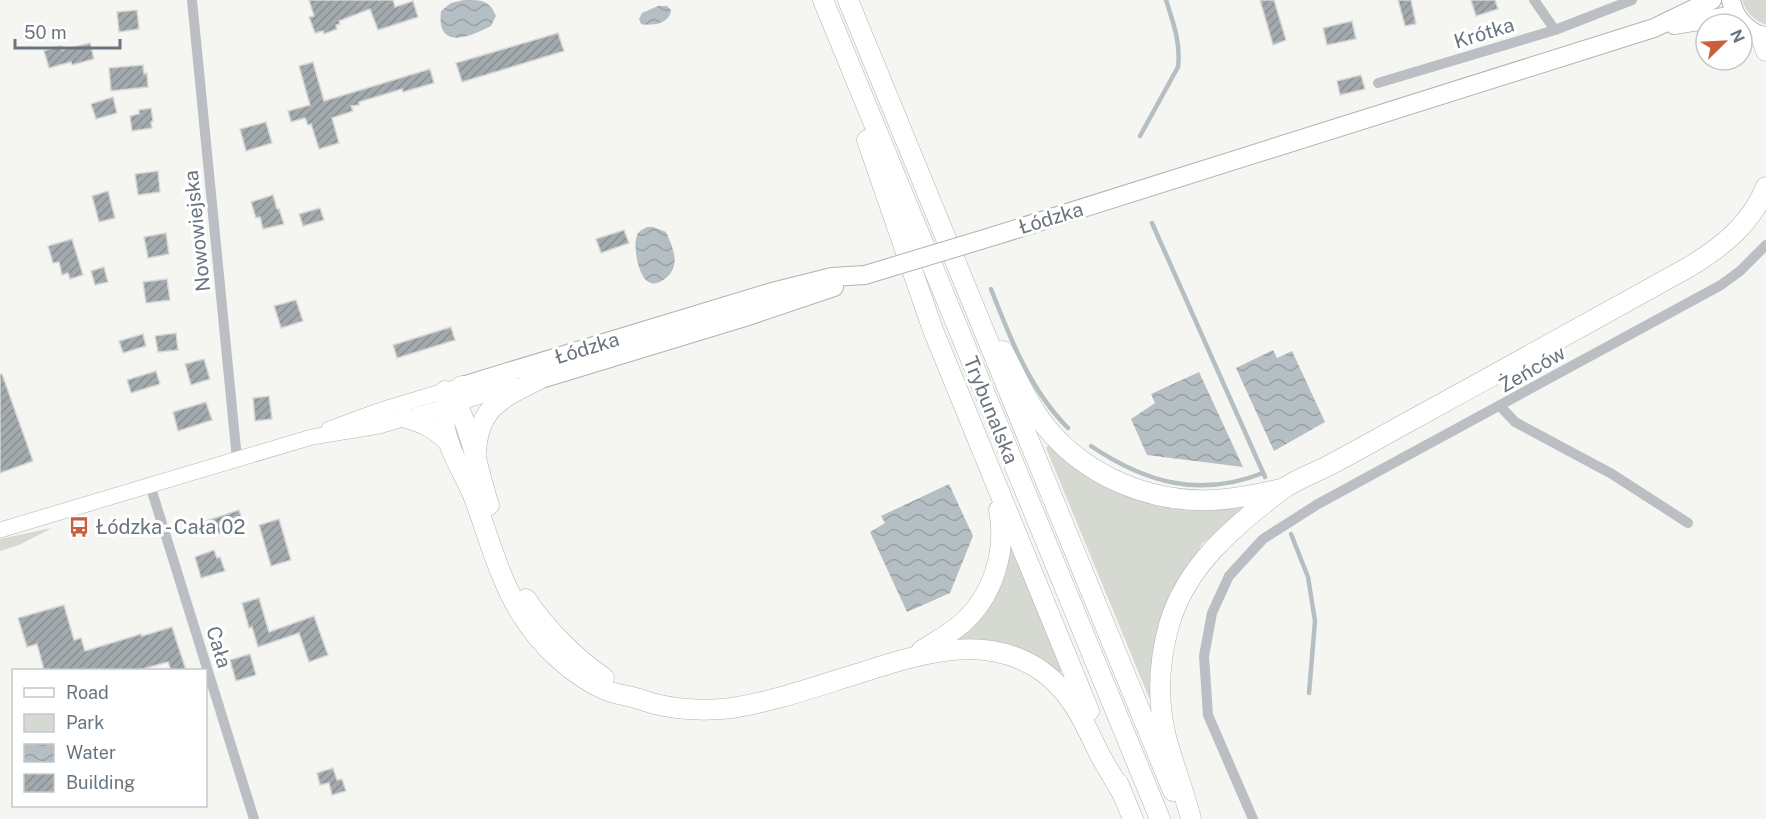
<svg xmlns="http://www.w3.org/2000/svg" width="1766" height="819" viewBox="0 0 1766 819" font-family="'Public Sans',sans-serif">
<style>
.green{fill:#d5d9d2}
.water{fill:url(#water-waves)}
.lines{fill:none;stroke-linecap:round;stroke-linejoin:round}
.stream{stroke:#b5bfc3;stroke-width:4.5}
.building{fill:url(#building-hatch);stroke:#d7d7d5;stroke-width:1.5}
.secondary-casing{stroke:#b0b4b8;stroke-width:16}
.primary-casing{stroke:#afb3b6;stroke-width:20}
.highway-casing{stroke:#afb2b5;stroke-width:21}
.street{stroke:#bbbec2;stroke-width:10}
.secondary{stroke:#fff;stroke-width:15}
.primary{stroke:#fff;stroke-width:18}
.highway{stroke:#fff;stroke-width:20}
.primary-bridge-casing{stroke:#afb3b6;stroke-width:20;stroke-linecap:butt}
.primary-bridge{stroke:#fff;stroke-width:18}
.labels{text-anchor:middle;stroke-width:6;stroke-linejoin:round;paint-order:stroke}
.street-label{font-size:20px;fill:#68757f;stroke:#fff}
.poi-label{font-size:20px;fill:#68757f;stroke:#fff;text-anchor:start}
</style>
<defs>
<pattern id="water-waves" width="16" height="10" patternUnits="userSpaceOnUse" patternTransform="scale(1.5)"><rect width="16" height="10" fill="#b5bfc3"/><path d="M0 5q4-4 8 0t8 0" fill="none" stroke="#97a0a4"/></pattern>
<pattern id="building-hatch" width="6" height="6" patternUnits="userSpaceOnUse" patternTransform="scale(1.5)"><rect width="6" height="6" fill="#a3aaae"/><path d="M-1 1l2-2M0 6l6-6M5 7l2-2" fill="none" stroke="#898f93"/></pattern>
</defs>
<rect width="100%" height="100%" fill="#f5f5f2"/>
<g class="green">
<path d="M1742,0H1766V25C1754,20 1746,13 1742,0Z"/>
<path d="M1050,444L1130,497L1174,509L1248,507L1202,544L1172,596L1155,703L1150,700L1046,448Z"/>
<path d="M52,528L19,545L0,551V539Z"/>
<path d="M1010,545L1062,670L1059,674L954,641Z"/>
</g>
<g class="water">
<path d="M464,0C482,0 489,0 496,16L491,26C470,37 436,51 441,11L451,3Z"/>
<path d="M658,6H667L671,10C670,24 652,26 641,24L639,19L642,13Z"/>
<path d="M647,227H653L666,232C675,251 682,270 660,282C655,284 651,284 647,281C638,275 631,240 639,232C641,230 645,228 647,227Z"/>
<path d="M1273,350L1277,358L1292,351L1325,422L1274,451L1236,368Z"/>
<path d="M1199,372L1243,467L1147,455L1131,419L1155,403L1151,394Z"/>
<path d="M949,484L973,536L950,593L907,612L870,532L885,523L881,516Z"/>
</g>
<g class="lines">
<g class="stream">
<path d="M1140,136L1178,67C1181,43 1173,22 1166,0"/>
<path d="M1152,223L1265,477"/>
<path d="M991,289C1010,338 1030,390 1068,428"/>
<path d="M1091,446C1146,483 1200,498 1263,473"/>
<path d="M1291,534L1308,577L1315,621L1309,693"/>
</g>
</g>
<g class="building">
<path d="M309,0H393L395,7L413,1L418,17L378,30L370,9L339,21L340,24L336,25L337,29L324,34L323,31L315,33L309,17L314,16Z"/>
<path d="M1260,0H1274L1286,40L1273,45Z"/>
<path d="M1398,0H1411L1416,24L1405,26Z"/>
<path d="M1471,0H1495L1498,9L1476,16Z"/>
<path d="M137,10L139,29L119,32L117,12Z"/>
<path d="M1352,21L1356,39L1327,45L1323,28Z"/>
<path d="M558,33L564,51L462,82L456,63Z"/>
<path d="M90,43L94,59L72,65L71,62L49,68L44,51L61,46L62,50Z"/>
<path d="M313,62L324,101L430,69L434,83L403,92L402,89L359,102V105L351,106L353,111L332,118L339,143L319,149L311,124L308,125L305,118L291,122L288,111L310,105L299,66Z"/>
<path d="M143,65L144,74L147,73L148,87L111,91L109,68Z"/>
<path d="M1361,75L1365,89L1340,95L1337,81Z"/>
<path d="M113,97L117,113L96,119L91,104Z"/>
<path d="M151,108L153,121L151,122L152,128L132,131L130,116L139,114V110Z"/>
<path d="M266,122L272,143L246,151L240,129Z"/>
<path d="M158,171L160,192L138,195L135,174Z"/>
<path d="M108,191L115,218L99,222L92,196Z"/>
<path d="M273,195L277,209H279L284,224L263,229L260,217L256,218L251,202Z"/>
<path d="M320,208L324,220L303,226L299,214Z"/>
<path d="M624,230L629,243L601,253L596,239Z"/>
<path d="M166,233L169,254L148,258L144,237Z"/>
<path d="M72,239L83,275L70,279L68,273L62,275L59,262L53,263L48,246Z"/>
<path d="M104,267L108,282L95,285L91,271Z"/>
<path d="M167,279L170,300L146,303L143,282Z"/>
<path d="M296,300L303,321L281,328L274,306Z"/>
<path d="M451,327L455,340L397,358L393,345Z"/>
<path d="M176,333L178,350L158,352L155,336Z"/>
<path d="M143,334L146,346L123,353L119,341Z"/>
<path d="M204,359L210,379L191,385L185,364Z"/>
<path d="M156,371L160,384L131,393L127,380Z"/>
<path d="M0,374H2L33,461L0,473Z"/>
<path d="M269,396L272,419L255,421L253,398Z"/>
<path d="M206,402L212,420L178,431L173,412Z"/>
<path d="M239,510L244,525L211,536L206,521Z"/>
<path d="M279,519L291,560L271,566L259,525Z"/>
<path d="M214,550L217,558L220,557L225,571L201,578L195,557Z"/>
<path d="M259,598L269,632L314,616L328,655L309,662L299,633L258,647L252,627L249,628L242,603Z"/>
<path d="M64,605L74,640L81,638L85,651L141,634L142,636L172,627L186,670H171L168,662L139,670H44L37,644L27,647L18,618Z"/>
<path d="M250,654L256,675L236,681L230,660Z"/>
<path d="M333,768L337,780L342,779L346,791L332,795L329,783L320,785L317,773Z"/>
</g>
<g class="lines">
<g class="secondary-casing">
<g id="secondary">
<path d="M329,429L381,410L454,388"/>
<path d="M0,530L312,437L379,426L515,386"/>
</g>
</g>
<g class="primary-casing">
<g id="primary">
<path d="M1731,0C1734,18 1748,33 1766,37"/>
<path d="M1674,25L1736,15"/>
<path d="M994,236L1654,28L1712,0"/>
<path d="M538,380L742,318L834,287"/>
<path d="M462,386L772,292L832,277L865,275"/>
</g>
</g>
<g class="highway-casing">
<g id="highway">
<path d="M823,0L1160,819"/>
<path d="M848,0L1173,791"/>
<path d="M1761,36L1766,51"/>
<path d="M867,140L933,330L1089,711"/>
<path d="M1003,351C1016,376 1028,404 1046,427C1086,476 1150,503 1213,500C1236,499 1259,494 1281,489"/>
<path d="M462,386C422,414 460,463 473,495C488,534 498,576 520,612C540,645 572,676 608,691C616,694 624,695 632,697C640,699 647,702 655,704C680,710 706,711 732,708C777,701 820,685 863,672C922,653 988,632 1043,672C1073,694 1084,723 1100,755C1107,768 1115,780 1122,793"/>
<path d="M445,391C469,409 478,475 489,505"/>
<path d="M406,418C423,423 437,429 449,443"/>
<path d="M476,453C478,407 502,398 538,380"/>
<path d="M526,599C546,629 575,658 604,678"/>
<path d="M921,651C933,643 948,635 960,625C993,597 1007,552 999,510"/>
<path d="M1118,783L1133,819"/>
<path d="M1191,819C1184,791 1173,764 1166,737C1157,700 1159,661 1169,625C1186,566 1233,527 1280,491C1293,481 1309,475 1324,468C1349,455 1374,441 1399,427C1496,374 1593,320 1689,267C1722,247 1751,224 1766,187"/>
</g>
</g>
<g class="street">
<path d="M192,0L237,459"/>
<path d="M1534,0L1555,30"/>
<path d="M1378,83L1555,30L1632,0"/>
<path d="M1500,406L1515,422L1612,474L1688,523"/>
<path d="M150,485L254,819"/>
<path d="M1253,819L1208,715L1204,656L1212,613L1229,576L1263,539L1318,504L1721,285L1740,271L1766,245"/>
</g>
<use href="#secondary" class="secondary"/>
<use href="#primary" class="primary"/>
<use href="#highway" class="highway"/>
<g class="primary-bridge-casing">
<path id="primary-bridge" d="M865,275L994,236"/>
</g>
<use href="#primary-bridge" class="primary-bridge"/>
</g>
<defs>
<g id="bus-bare" transform="scale(1.62)"><path d="M-5-6H5V4H4V6H2V4H-2V6H-4V4H-5ZM-3.5-4V0h7V-4ZM-3.5 1.2v1.5H-2V1.2ZM2 1.2v1.5H3.5V1.2Z" fill="#cb5e3c" stroke="#fff" stroke-width="2.5" paint-order="stroke"/></g>
</defs>
<g fill-rule="evenodd">
<use href="#bus-bare" x="79" y="527"/>
</g>
<g class="labels">
<g class="street-label">
<text transform="translate(1484 33) rotate(-17)" y="7">Krótka</text>
<text transform="translate(1051 218) rotate(-17)" y="7">Łódzka</text>
<text transform="translate(197 231) rotate(-96)" y="7">Nowowiejska</text>
<text transform="translate(587 348) rotate(-17)" y="7">Łódzka</text>
<text transform="translate(1532 369) rotate(-30)" y="7">Żeńców</text>
<text transform="translate(991 410) rotate(68)" y="7">Trybunalska</text>
<text transform="translate(219 647) rotate(73)" y="7">Cała</text>
</g>
<g class="poi-label">
<text x="96" y="534">Łódzka - Cała 02</text>
</g>
</g>
<rect x="12" y="669" width="195" height="138" fill="#ffffff" stroke="#c3c8cc" stroke-width="1.5"/>
<rect x="24" y="688" width="30" height="9" fill="#ffffff" stroke="#c3c8cc" stroke-width="1.5"/>
<text x="66" y="699" font-size="18" fill="#68757f">Road</text>
<rect x="24" y="714" width="30" height="18" fill="#d5d9d2" stroke="#c3c8cc" stroke-width="1.5"/>
<text x="66" y="729" font-size="18" fill="#68757f">Park</text>
<rect x="24" y="744" width="30" height="18" fill="url(#water-waves)" stroke="#c3c8cc" stroke-width="1.5"/>
<text x="66" y="759" font-size="18" fill="#68757f">Water</text>
<rect x="24" y="774" width="30" height="18" fill="url(#building-hatch)" stroke="#c3c8cc" stroke-width="1.5"/>
<text x="66" y="789" font-size="18" fill="#68757f">Building</text>
<g transform="translate(1724 42) rotate(66)"><circle r="28" fill="#ffffff" stroke="#c3c8cc" stroke-width="1.5"/>
<path d="M0-4.5L10 22L0 15L-10 22Z" fill="#cb5e3c"/>
<text y="-9" font-size="16" font-weight="bold" text-anchor="middle" fill="#68757f">N</text>
</g>
<path d="M15 39v9h105v-9" fill="none" stroke="#68757f" stroke-width="3"/>
<text x="24" y="39" font-size="18" fill="#68757f" stroke="#ffffff" stroke-width="4.5" paint-order="stroke">50 m</text>
</svg>
